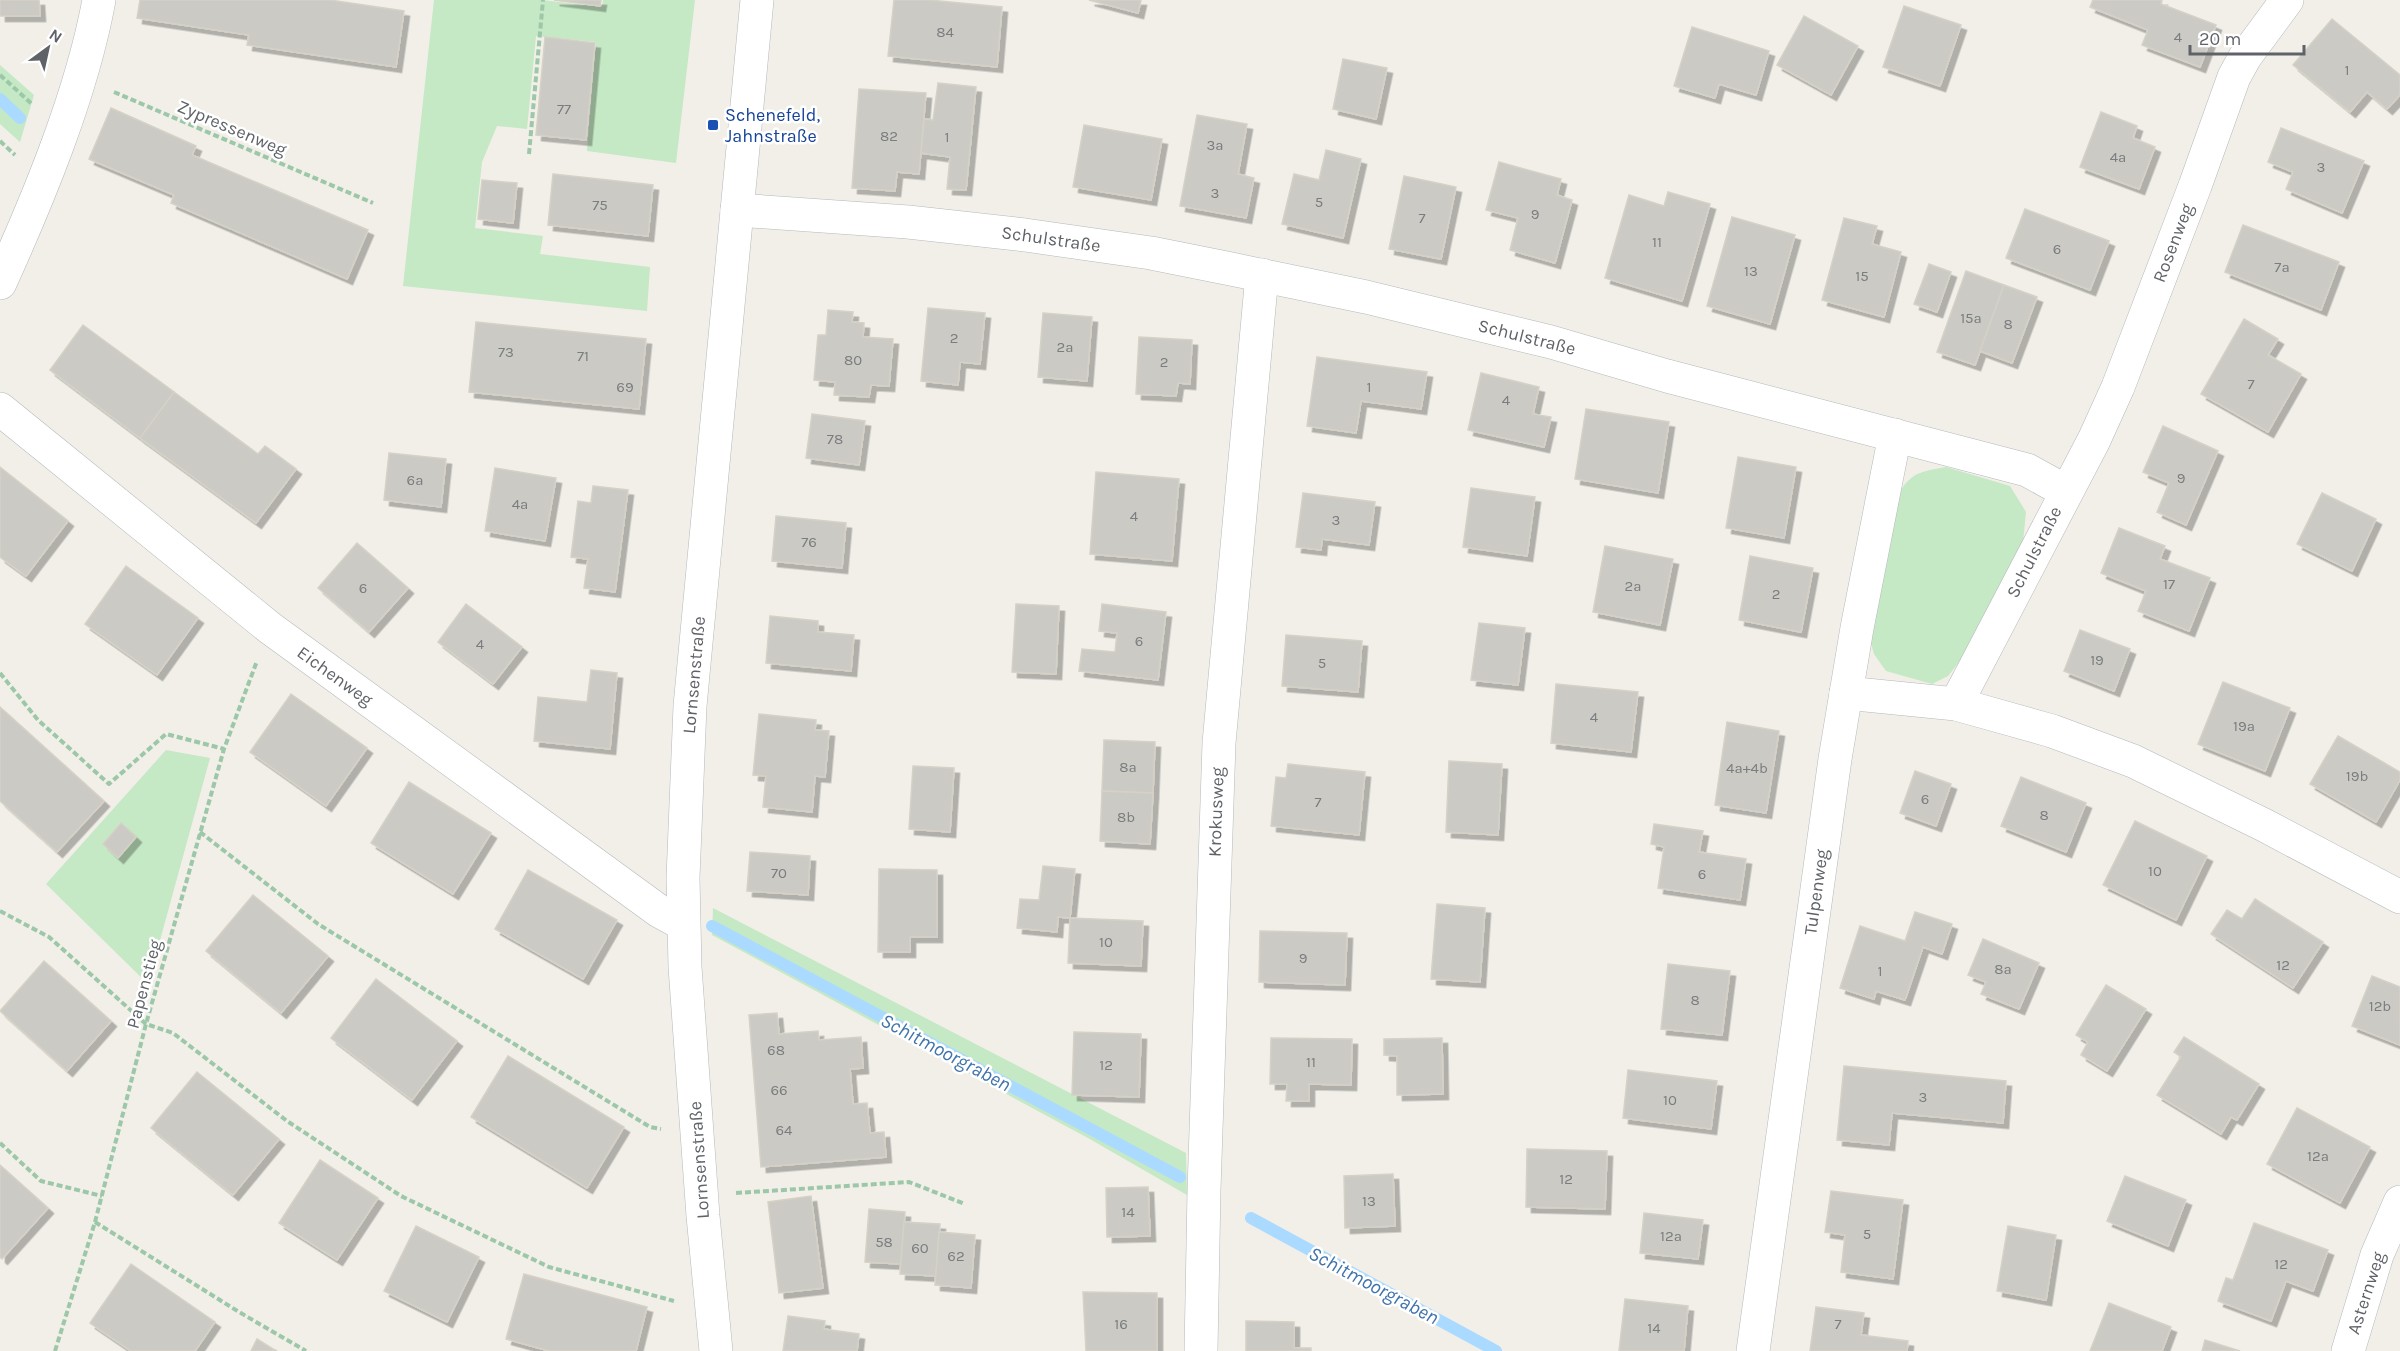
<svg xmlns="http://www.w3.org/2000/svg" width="2400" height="1351" viewBox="0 0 2400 1351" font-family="Karla,sans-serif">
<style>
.green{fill:#c5e8c5}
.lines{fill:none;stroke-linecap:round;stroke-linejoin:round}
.stream{stroke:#aadaff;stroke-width:12}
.building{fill:#cccac5;stroke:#d6d1c6;stroke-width:1.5;filter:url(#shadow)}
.minor-casing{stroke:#b5b8bc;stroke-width:34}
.path{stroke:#9cc7a9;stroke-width:4;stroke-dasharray:6 3;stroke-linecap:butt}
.minor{stroke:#fff;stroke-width:33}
.transit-dot{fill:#1a4fb4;stroke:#fff;stroke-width:2}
.labels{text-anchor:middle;stroke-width:5;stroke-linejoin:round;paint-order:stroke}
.number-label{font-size:15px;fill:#7a7d7f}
.transit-label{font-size:18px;fill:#164399;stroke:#fff;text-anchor:start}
.street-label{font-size:18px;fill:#5f6368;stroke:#fff}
.water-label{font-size:20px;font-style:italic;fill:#4174aa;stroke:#fff}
</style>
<defs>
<filter id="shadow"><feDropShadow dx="5.5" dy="5.5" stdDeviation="0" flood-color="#0004"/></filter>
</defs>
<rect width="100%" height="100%" fill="#f1efe8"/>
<g class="green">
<path d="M434,0H542L602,7L603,0H695L676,163L587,151L596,42L536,36L527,129L497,126L482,162L475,228L543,236L540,254L650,267L647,311L403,286Z"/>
<path d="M0,65L34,95L20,142L0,124Z"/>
<path d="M1946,467L2010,486L2026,512L2023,542L1963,657L1948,676L1932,684L1886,671L1874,654L1868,633L1894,503C1908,474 1916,472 1946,467Z"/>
<path d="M166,750L210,758L148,984L46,884Z"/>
<path d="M713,908L1186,1153L1187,1195L1088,1138L712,935Z"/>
</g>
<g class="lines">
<g class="stream">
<path d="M0,99L20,118"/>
<path d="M712,926L1180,1177"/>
<path d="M1251,1218L1496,1351"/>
</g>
</g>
<g class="building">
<path d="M0,0H39L40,16H0Z"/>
<path d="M140,0H330L404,11L396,67L247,45L249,35L137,18Z"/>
<path d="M554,0H601L600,6Z"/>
<path d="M894,0H929L1002,7L997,67L888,56Z"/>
<path d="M1089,0H1141L1138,13Z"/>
<path d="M2093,0H2162L2161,4L2216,25L2200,67L2142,45L2148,30L2090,7Z"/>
<path d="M1904,6L1961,25L1940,86L1883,67Z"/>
<path d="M1804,16L1858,46L1831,95L1777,65Z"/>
<path d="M2332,19L2400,75V95L2387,109L2367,92L2350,112L2293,65Z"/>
<path d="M1692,27L1769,51L1756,95L1719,84L1715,98L1674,86Z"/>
<path d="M545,37L595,43L586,140L536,135Z"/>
<path d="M1343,59L1387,68L1376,119L1333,109Z"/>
<path d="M938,83L976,87L966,190L947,189L950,157L921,153L924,119L933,120Z"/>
<path d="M859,89L926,93L919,174L897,172L895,191L852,188Z"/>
<path d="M111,108L196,146L192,155L368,230L347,279L171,203L174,195L89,159Z"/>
<path d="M2101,112L2137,126L2133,138L2155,147L2139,189L2080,167Z"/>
<path d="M1197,115L1247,124L1238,174L1254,178L1246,218L1180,206Z"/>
<path d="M1084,125L1162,139L1151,200L1073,187Z"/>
<path d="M2281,128L2364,161L2342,213L2286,189L2293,172L2268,162Z"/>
<path d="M1326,150L1361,159L1343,238L1282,224L1294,174L1319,180Z"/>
<path d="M1499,162L1561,179L1557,195L1572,200L1555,263L1510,250L1518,218L1486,210Z"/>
<path d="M553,174L653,185L648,236L548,225Z"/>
<path d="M1404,176L1456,187L1441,259L1389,249Z"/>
<path d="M482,180L517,183L513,223L478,219Z"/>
<path d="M1668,192L1710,204L1682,301L1605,278L1629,195L1664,206Z"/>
<path d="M2025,209L2109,241L2090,290L2006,258Z"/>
<path d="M1732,217L1795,235L1770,324L1707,306Z"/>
<path d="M1844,218L1877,226L1872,244L1901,252L1884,317L1822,300Z"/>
<path d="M2243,225L2339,262L2321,310L2225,272Z"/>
<path d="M1929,264L1951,272L1937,312L1914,304Z"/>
<path d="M1966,271L2004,285L1975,365L1937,352Z"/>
<path d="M2004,285L2037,297L2012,363L1980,351Z"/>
<path d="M928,308L985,313L980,364L960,362L958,385L921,381Z"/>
<path d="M828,310L853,312L852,322L864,323L863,337L893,339L889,386L871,385L869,397L834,395L835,382L814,380L818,335H826Z"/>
<path d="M1043,313L1092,317L1087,381L1038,377Z"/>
<path d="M2244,319L2278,339L2268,355L2301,374L2268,432L2201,394Z"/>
<path d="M476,322L646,339L639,409L469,392Z"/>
<path d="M83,325L174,392L140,438L50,370Z"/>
<path d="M1139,337L1192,340L1190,384L1178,383L1176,396L1136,394Z"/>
<path d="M1317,357L1427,372L1421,409L1361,401L1356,433L1307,426Z"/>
<path d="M1481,373L1539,387L1533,414L1551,417L1544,447L1468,430Z"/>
<path d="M174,392L258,454L265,446L296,469L256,523L140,438Z"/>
<path d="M1586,409L1669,422L1658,493L1575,479Z"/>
<path d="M812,414L865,421L859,465L806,458Z"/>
<path d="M2163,426L2218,451L2186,525L2157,512L2169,483L2143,472Z"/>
<path d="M389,453L446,459L441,507L384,500Z"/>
<path d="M1738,457L1796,467L1784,538L1726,528Z"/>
<path d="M0,467L68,521L26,576L0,557Z"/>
<path d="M495,468L556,478L545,541L485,531Z"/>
<path d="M1096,472L1179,479L1172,561L1090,554Z"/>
<path d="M593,486L628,490L615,592L584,588L588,559L571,557L578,501L591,503Z"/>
<path d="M1471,488L1535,497L1527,556L1463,547Z"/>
<path d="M1303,493L1375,502L1369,545L1322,539L1321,550L1296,547Z"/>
<path d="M2322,493L2376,519L2352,571L2297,544Z"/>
<path d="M776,516L846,523L842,568L772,561Z"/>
<path d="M2119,528L2165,546L2160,559L2210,578L2189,631L2138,611L2146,591L2101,573Z"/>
<path d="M357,543L408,588L369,632L318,588Z"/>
<path d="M1605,546L1673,559L1660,625L1593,612Z"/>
<path d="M1750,556L1813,568L1801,632L1739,620Z"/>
<path d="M126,566L198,618L157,675L85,624Z"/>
<path d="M466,604L522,647L493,684L438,642Z"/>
<path d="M1016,604L1059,606L1056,674L1012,672Z"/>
<path d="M1102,604L1166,612L1158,680L1079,671L1082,649L1115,652L1117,633L1099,631Z"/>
<path d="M770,616L818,621V632L854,635L851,671L766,663Z"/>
<path d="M1479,623L1525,628L1518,685L1471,680Z"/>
<path d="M2080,630L2130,649L2114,691L2064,671Z"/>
<path d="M1286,635L1362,641L1358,692L1282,686Z"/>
<path d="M591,670L617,673L610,749L534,741L538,697L587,702Z"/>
<path d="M2223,682L2290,708L2265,771L2198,744Z"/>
<path d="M1556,684L1638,692L1631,752L1551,743Z"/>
<path d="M291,694L367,748L326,806L250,752Z"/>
<path d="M0,707L104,801L57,852L0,801Z"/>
<path d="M759,714L816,720L815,730L829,731L825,777L815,776L812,812L763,807L766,776L753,775Z"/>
<path d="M1727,722L1779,731L1766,813L1715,805Z"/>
<path d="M2338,736L2400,772V780L2376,822L2310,784Z"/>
<path d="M1104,740L1155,742L1153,793L1102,791Z"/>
<path d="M1449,761L1502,764L1498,835L1446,832Z"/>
<path d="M1288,764L1365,772L1359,835L1271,826L1276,777L1286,778Z"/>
<path d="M913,766L954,768L950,832L909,829Z"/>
<path d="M1915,771L1951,784L1936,826L1900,813Z"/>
<path d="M2021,777L2086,803L2066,852L2001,826Z"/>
<path d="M409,782L491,833L453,894L371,843Z"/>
<path d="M1102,791L1153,793L1150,844L1100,841Z"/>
<path d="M2135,821L2207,856L2176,920L2103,885Z"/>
<path d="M121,823L136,837L118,858L103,844Z"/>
<path d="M1654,824L1703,831L1699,852L1746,859L1740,900L1658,888L1664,847L1651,844Z"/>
<path d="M750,852L810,856L808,895L747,891Z"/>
<path d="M1043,866L1075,869L1070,918L1058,917L1057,932L1017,928L1020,899L1039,900Z"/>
<path d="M879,869L937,870V937H910V952H878Z"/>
<path d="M528,870L617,920L583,979L495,929Z"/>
<path d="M253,895L328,956L281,1013L206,951Z"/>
<path d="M2255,899L2323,942L2293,988L2211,934L2227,910L2242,919Z"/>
<path d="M1437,904L1485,908L1480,982L1431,979Z"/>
<path d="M1915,912L1952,924L1942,954L1923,947L1905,1000L1876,991L1874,999L1840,988L1860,926L1905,941Z"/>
<path d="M1070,918L1143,921L1141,966L1068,963Z"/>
<path d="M1260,931L1347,933L1345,985L1259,982Z"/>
<path d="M1983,939L2039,963L2019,1009L1981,994L1986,982L1968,975Z"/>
<path d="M44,961L111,1021L67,1071L0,1011Z"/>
<path d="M1668,964L1730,971L1722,1035L1661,1029Z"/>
<path d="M2372,976L2400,987V1045L2352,1026Z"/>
<path d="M376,979L457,1041L412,1100L331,1038Z"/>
<path d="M2106,985L2146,1009L2107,1071L2081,1055L2088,1042L2076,1035Z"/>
<path d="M777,1013L779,1034L818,1031L819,1040L861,1037L863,1068L850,1069L853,1104L867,1103L870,1133L884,1132L886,1157L761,1167L749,1015Z"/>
<path d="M1074,1032L1141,1034L1139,1097L1072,1095Z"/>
<path d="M2184,1037L2259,1084L2237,1120L2231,1117L2221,1134L2157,1095L2181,1057L2174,1052Z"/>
<path d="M1271,1038L1352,1039L1351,1085L1309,1084V1101H1286L1287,1084H1270Z"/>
<path d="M1442,1038L1443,1094L1397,1095V1056L1384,1055V1039Z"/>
<path d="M508,1056L624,1127L587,1188L471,1117Z"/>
<path d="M1844,1066L2006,1081L2003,1123L1892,1113L1889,1145L1837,1140Z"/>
<path d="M1628,1070L1717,1081L1711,1129L1623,1118Z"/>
<path d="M197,1072L279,1139L233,1195L151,1128Z"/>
<path d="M2297,1108L2370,1147L2340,1203L2267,1164Z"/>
<path d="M1527,1149L1607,1151L1605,1209L1526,1207Z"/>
<path d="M320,1160L378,1198L337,1260L279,1223Z"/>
<path d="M0,1165L48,1208L2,1259L0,1257Z"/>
<path d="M1393,1174L1395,1226L1345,1228L1344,1176Z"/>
<path d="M2125,1176L2186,1200L2168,1246L2107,1221Z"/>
<path d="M1148,1187L1150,1236L1107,1237L1106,1188Z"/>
<path d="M1831,1191L1903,1200L1893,1279L1841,1272L1845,1235L1825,1232Z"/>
<path d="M811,1196L823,1288L779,1293L768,1202Z"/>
<path d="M869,1209L905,1212L901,1264L865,1262Z"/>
<path d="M1644,1213L1703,1220L1698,1259L1640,1253Z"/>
<path d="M904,1222L940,1224L936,1276L900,1274Z"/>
<path d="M2254,1223L2328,1250L2313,1291L2286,1281L2271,1321L2218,1301L2226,1278L2233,1280Z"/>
<path d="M416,1226L479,1257L447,1322L384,1291Z"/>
<path d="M2008,1226L2056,1235L2046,1300L1997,1291Z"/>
<path d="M939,1232L975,1235L971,1288L935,1285Z"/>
<path d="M131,1264L215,1322L195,1351H131L90,1323Z"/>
<path d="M524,1274L647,1307L636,1351H549L506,1339Z"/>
<path d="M1083,1292L1157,1293V1351H1086Z"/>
<path d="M1625,1299L1688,1306L1684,1351H1619Z"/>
<path d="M2109,1303L2171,1327L2162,1351H2090Z"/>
<path d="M1816,1307L1864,1313L1861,1335L1908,1341L1907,1351H1810Z"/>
<path d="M788,1316L825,1321L824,1329L859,1334L857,1351H783Z"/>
<path d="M1246,1321L1294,1322V1348H1311V1351H1246Z"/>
<path d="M257,1339L273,1349L277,1351H251Z"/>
<path d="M2205,1340L2240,1351H2202Z"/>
</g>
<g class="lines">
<g class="minor-casing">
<g id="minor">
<path d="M737,210L908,222L1025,235L1151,253L1231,269L1366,297L1551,342L1667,376L2027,470L2065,491"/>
<path d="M0,283C39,197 82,93 99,0"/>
<path d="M0,409L270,628L659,911L683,924"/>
<path d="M1846,693L1956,704L2052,731L2133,761L2264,825L2400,897"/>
<path d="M1956,704L2094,440L2118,387L2195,186L2234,77L2245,57L2287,0"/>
<path d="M716,1351L703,1216L685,967L683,878L690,706L757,0"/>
<path d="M1201,1351L1204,1190L1219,743L1262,275"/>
<path d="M1753,1351L1835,759L1857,628L1895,435"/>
<path d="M2348,1351L2377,1255L2400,1202"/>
</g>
</g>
<g class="path">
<path d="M0,75L33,105"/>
<path d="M114,92L373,203"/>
<path d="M0,141L15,155"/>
<path d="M529,154L543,0"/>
<path d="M0,673L38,720L109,784L166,734L224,749"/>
<path d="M200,832L318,924L650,1127L661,1129"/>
<path d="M0,911L49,937L146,1024L173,1033L287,1121L401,1196L549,1267L674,1301"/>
<path d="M0,1143L41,1181L102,1196"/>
<path d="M736,1193L909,1182L965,1204"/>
<path d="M95,1222L239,1312L306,1351"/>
<path d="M55,1351L95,1222L146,1024L224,749L257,661"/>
</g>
<use href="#minor" class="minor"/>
</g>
<rect class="transit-dot" x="707" y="119" width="12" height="12" rx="3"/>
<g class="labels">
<g class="number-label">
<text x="945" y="37">84</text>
<text x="2178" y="42">4</text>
<text x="2347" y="75">1</text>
<text x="564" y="114">77</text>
<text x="889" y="141">82</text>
<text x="947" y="142">1</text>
<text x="1215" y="150">3a</text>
<text x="2118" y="162">4a</text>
<text x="2321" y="172">3</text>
<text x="1215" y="198">3</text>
<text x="1319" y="207">5</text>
<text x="600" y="210">75</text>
<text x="1535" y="219">9</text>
<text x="1422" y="223">7</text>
<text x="1657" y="247">11</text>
<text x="2057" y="254">6</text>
<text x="2282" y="272">7a</text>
<text x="1751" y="276">13</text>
<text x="1862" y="281">15</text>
<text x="1971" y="323">15a</text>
<text x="2008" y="329">8</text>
<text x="954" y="343">2</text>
<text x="1065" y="352">2a</text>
<text x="506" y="357">73</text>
<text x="583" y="361">71</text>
<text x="853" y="365">80</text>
<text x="1164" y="367">2</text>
<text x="2251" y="389">7</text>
<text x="625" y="392">69</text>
<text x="1369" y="392">1</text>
<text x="1506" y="405">4</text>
<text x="835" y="444">78</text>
<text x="2181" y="483">9</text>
<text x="415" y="485">6a</text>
<text x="520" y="509">4a</text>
<text x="1134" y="521">4</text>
<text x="1336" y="525">3</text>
<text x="809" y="547">76</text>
<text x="2169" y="589">17</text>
<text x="1633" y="591">2a</text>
<text x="363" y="593">6</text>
<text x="1776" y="599">2</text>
<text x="1139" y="646">6</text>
<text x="480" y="649">4</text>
<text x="2097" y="665">19</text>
<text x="1322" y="668">5</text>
<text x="1594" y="722">4</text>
<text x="2244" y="731">19a</text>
<text x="1128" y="772">8a</text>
<text x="1747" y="773">4a+4b</text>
<text x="2357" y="781">19b</text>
<text x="1925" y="804">6</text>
<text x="1318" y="807">7</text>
<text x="2044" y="820">8</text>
<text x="1126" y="822">8b</text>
<text x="2155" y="876">10</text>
<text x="779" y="878">70</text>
<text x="1702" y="879">6</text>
<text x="1106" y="947">10</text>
<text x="1303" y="963">9</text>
<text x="2283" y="970">12</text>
<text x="2003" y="974">8a</text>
<text x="1880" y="976">1</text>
<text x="1695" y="1005">8</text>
<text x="2380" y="1011">12b</text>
<text x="776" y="1055">68</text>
<text x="1311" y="1067">11</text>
<text x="1106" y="1070">12</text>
<text x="779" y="1095">66</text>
<text x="1923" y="1102">3</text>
<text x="1670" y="1105">10</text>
<text x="784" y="1135">64</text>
<text x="2318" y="1161">12a</text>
<text x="1566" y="1184">12</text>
<text x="1369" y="1206">13</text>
<text x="1128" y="1217">14</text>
<text x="1867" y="1239">5</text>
<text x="1671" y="1241">12a</text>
<text x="884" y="1247">58</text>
<text x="920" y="1253">60</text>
<text x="956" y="1261">62</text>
<text x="2281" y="1269">12</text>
<text x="1121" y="1329">16</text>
<text x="1838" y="1329">7</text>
<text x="1654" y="1333">14</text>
</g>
<g class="transit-label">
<text x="725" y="121">Schenefeld,<tspan x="725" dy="21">Jahnstraße</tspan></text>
</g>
<g class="street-label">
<text transform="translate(232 128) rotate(23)" y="6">Zypressenweg</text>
<text transform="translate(1051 239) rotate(8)" y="6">Schulstraße</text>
<text transform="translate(2173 243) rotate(-69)" y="6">Rosenweg</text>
<text transform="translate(1527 337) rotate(14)" y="6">Schulstraße</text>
<text transform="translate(2034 552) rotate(-63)" y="6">Schulstraße</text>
<text transform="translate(694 675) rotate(-85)" y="6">Lornsenstraße</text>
<text transform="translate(335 676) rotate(36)" y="6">Eichenweg</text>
<text transform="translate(1216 812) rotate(-88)" y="6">Krokusweg</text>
<text transform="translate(1816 892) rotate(-82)" y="6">Tulpenweg</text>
<text transform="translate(144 984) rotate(-75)" y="6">Papenstieg</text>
<text transform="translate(699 1160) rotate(-94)" y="6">Lornsenstraße</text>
<text transform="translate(2366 1293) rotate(-72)" y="6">Asternweg</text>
</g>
<g class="water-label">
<text transform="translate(946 1052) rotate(28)" y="7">Schitmoorgraben</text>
<text transform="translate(1374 1285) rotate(28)" y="7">Schitmoorgraben</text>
</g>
</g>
<g transform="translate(48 48) rotate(33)" stroke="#ffffff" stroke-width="4.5" paint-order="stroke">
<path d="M0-4.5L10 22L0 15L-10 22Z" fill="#5f6368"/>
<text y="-9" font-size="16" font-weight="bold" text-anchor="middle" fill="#5f6368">N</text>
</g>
<path d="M2190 45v9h114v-9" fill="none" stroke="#5f6368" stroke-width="3"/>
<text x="2199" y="45" font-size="18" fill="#5f6368" stroke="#ffffff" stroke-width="4.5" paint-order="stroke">20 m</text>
</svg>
